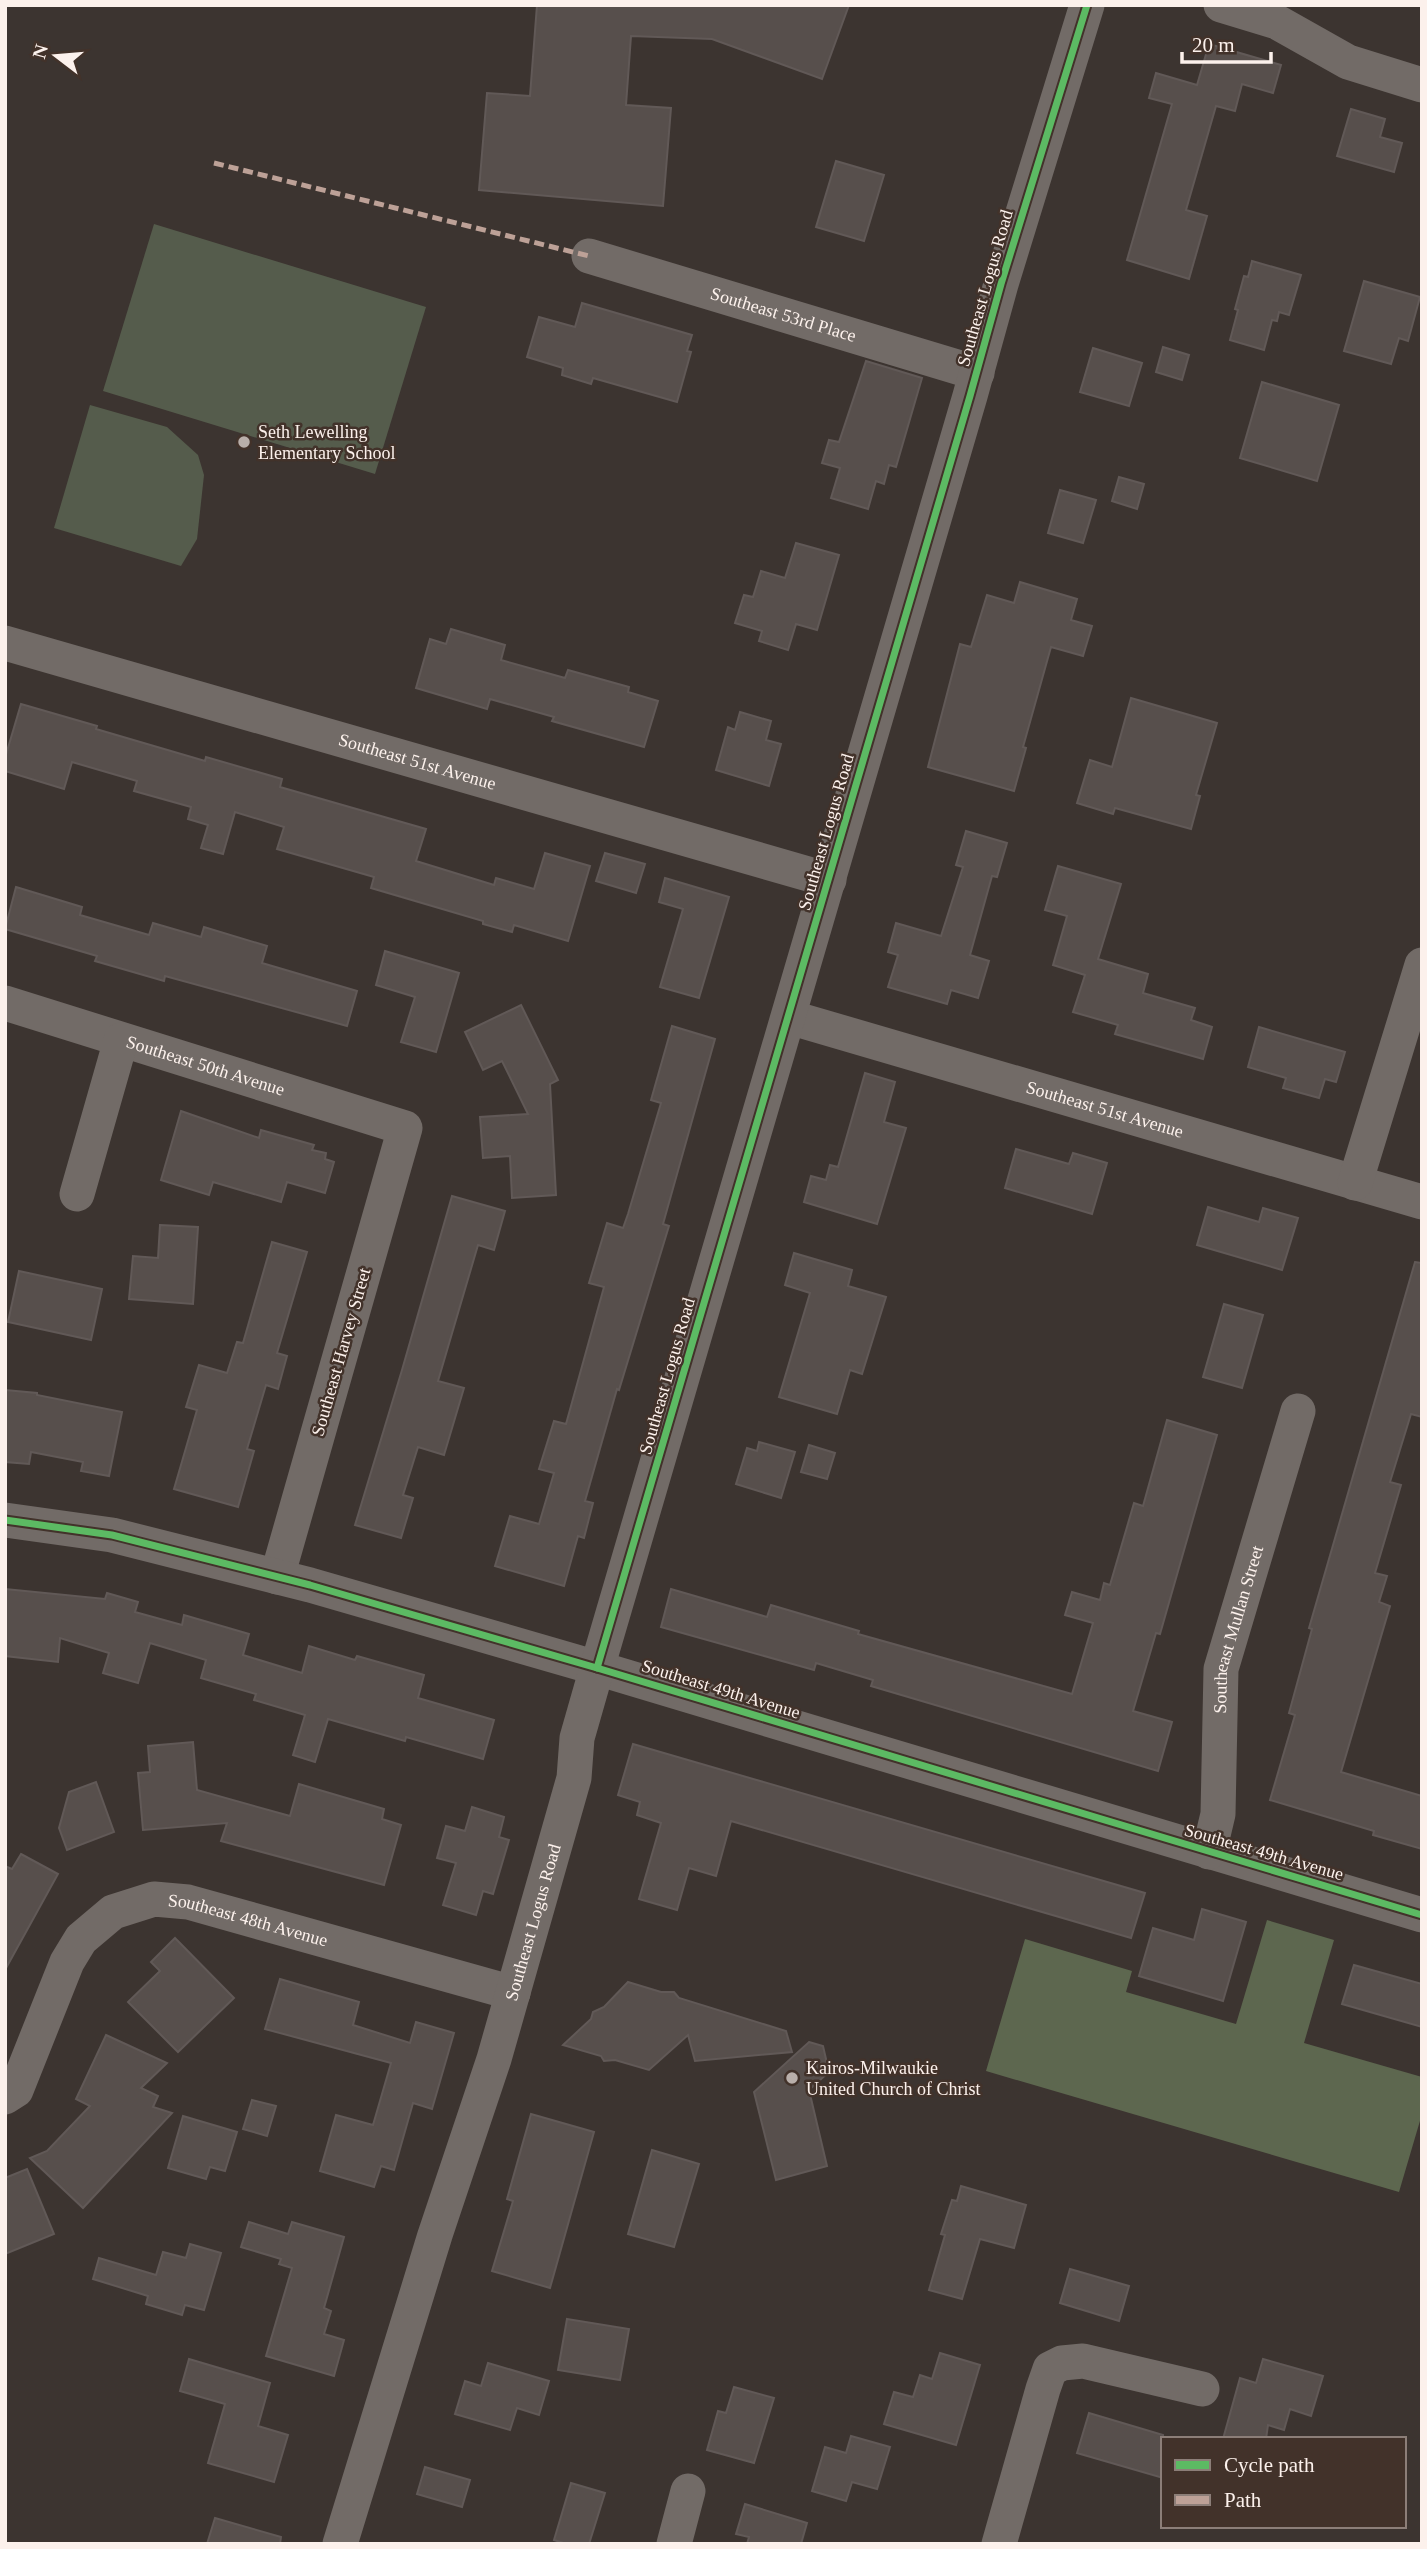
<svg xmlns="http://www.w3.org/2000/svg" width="1427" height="2549" viewBox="0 0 1427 2549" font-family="'Times New Roman',serif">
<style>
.green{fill:#555c4c}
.forest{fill:#5d674f}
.building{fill:#574f4c;stroke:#615957;stroke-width:2}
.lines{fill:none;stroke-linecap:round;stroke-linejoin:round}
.minor{stroke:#726b67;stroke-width:35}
.quiet{stroke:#bda197;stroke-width:5;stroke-dasharray:10 5;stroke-linecap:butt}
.cycleway-casing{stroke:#42322a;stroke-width:11}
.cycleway{stroke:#5cba63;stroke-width:7}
.poi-dot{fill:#b9afaa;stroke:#42322a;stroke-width:2.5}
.labels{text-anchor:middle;stroke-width:5;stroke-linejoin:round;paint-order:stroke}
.street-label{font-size:18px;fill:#fcf1ec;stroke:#42322a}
.poi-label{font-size:18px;fill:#fcf1ec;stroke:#42322a;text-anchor:start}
</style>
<rect width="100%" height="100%" fill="#3c3430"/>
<g class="green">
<path d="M154,224L426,307L375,474L103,391Z"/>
<path d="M90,405L167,427L198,455L204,475L197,539L181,566L54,528Z"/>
</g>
<path class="forest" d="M1267,1920L1334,1940L1304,2043L1422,2077V2114L1399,2192L986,2071L1025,1939L1132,1971L1126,1992L1236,2024Z"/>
<g class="building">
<path d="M537,5H849L822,79L712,39L631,36L626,105L671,108L663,206L479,190L487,93L530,96Z"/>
<path d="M1209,44L1281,65L1273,93L1242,84L1235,111L1216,106L1186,210L1207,216L1189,279L1127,260L1172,104L1149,98L1156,73L1197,85Z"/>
<path d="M1351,109L1385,119L1380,137L1402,143L1394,172L1337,156Z"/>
<path d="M836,161L884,175L864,241L816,227Z"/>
<path d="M1252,261L1301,275L1289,315L1279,312L1277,321L1272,320L1264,350L1230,340L1238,310L1235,309L1244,276L1248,277Z"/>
<path d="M1364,281L1420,297L1408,341L1399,338L1391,364L1344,351Z"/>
<path d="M582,303L692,335L687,351L691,352L677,402L593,378L591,384L562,375L563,368L527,357L539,317L575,327Z"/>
<path d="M1163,347L1189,355L1182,380L1156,372Z"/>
<path d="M1093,348L1142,363L1129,406L1080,392Z"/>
<path d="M866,361L922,378L896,467L889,465L884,484L876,481L868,509L831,498L840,468L822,463L829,440L839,442Z"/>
<path d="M1262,382L1339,405L1317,481L1240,458Z"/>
<path d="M1119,477L1144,484L1137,509L1112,501Z"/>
<path d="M1060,490L1096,500L1083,543L1048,533Z"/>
<path d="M796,543L839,555L817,630L796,624L788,650L759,641L762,631L735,623L744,595L753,597L761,571L785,578Z"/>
<path d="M1020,582L1077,599L1071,620L1092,626L1083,656L1051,647L1023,747L1026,748L1014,791L928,767L960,644L971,647L987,595L1014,603Z"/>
<path d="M451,629L505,645L501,660L565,678L568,670L629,687L628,692L658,701L644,747L552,721L554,717L490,699L487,709L416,688L430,639L446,644Z"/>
<path d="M1131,698L1217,723L1196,795L1200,796L1191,829L1115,808L1113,814L1077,803L1090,760L1112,767Z"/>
<path d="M21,704L97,726L96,729L205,761L206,757L282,779L280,787L426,829L416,861L494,885L496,878L534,889L545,853L590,866L568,941L514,925L512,932L483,924V921L371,888L374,877L277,849L284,827L235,812L223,854L201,848L208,825L188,819L191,807L134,791L137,781L72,762L64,789L5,771V758Z"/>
<path d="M740,712L771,721L766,740L781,744L769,786L716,770L728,727L735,730Z"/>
<path d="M966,831L1007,843L997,877L992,876L970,955L989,961L978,998L951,990L947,1004L888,987L898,955L888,952L896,923L941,936L963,867L956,865Z"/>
<path d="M605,853L645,864L636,893L596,881Z"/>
<path d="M1058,866L1121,884L1098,959L1148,974L1143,993L1195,1008L1191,1020L1212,1027L1203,1059L1115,1034L1118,1025L1073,1012L1085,975L1053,965L1067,916L1045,910Z"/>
<path d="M665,878L729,897L699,998L660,987L683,909L659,902Z"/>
<path d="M16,887L82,907L80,915L149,935L153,923L201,937L204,927L267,946L262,963L357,991L347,1026L165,976L164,981L95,961L97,956L5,929Z"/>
<path d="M385,951L459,973L436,1052L401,1042L415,997L376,985Z"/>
<path d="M521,1005L558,1080L550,1084L556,1195L512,1198L510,1156L483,1158L480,1117L528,1114L502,1061L483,1070L465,1032Z"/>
<path d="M672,1026L715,1039L663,1224L669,1226L619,1390L617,1389L585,1501L593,1503L584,1538L578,1536L564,1586L495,1566L510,1516L539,1524L554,1473L539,1469L554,1421L566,1424L604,1287L589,1283L607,1223L623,1228L628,1214L661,1103L651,1100Z"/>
<path d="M1259,1027L1345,1052L1336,1082L1325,1079L1319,1098L1283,1088L1286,1078L1248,1067Z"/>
<path d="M865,1073L895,1082L884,1122L906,1128L877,1224L804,1202L811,1176L826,1180L830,1165L838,1167Z"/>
<path d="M181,1111L259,1138L261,1130L314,1145L312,1150L326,1153L325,1159L334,1162L325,1193L287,1182L281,1202L213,1182L209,1195L161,1180Z"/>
<path d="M1016,1149L1069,1164L1073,1153L1107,1163L1092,1214L1005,1188Z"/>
<path d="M452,1196L505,1211L494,1250L478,1245L438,1381L464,1388L444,1455L418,1447L403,1495L413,1498L401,1538L355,1525L402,1370Z"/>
<path d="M1208,1207L1259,1222L1263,1208L1298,1218L1282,1270L1197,1245Z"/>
<path d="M160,1225L198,1227L193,1304L129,1299L133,1256L158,1258Z"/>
<path d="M272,1242L307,1252L277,1353L287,1356L278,1389L266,1385L247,1449L254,1451L238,1507L174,1489L197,1410L186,1407L199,1365L227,1373L237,1342L243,1343Z"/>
<path d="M794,1253L852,1270L848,1286L886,1297L862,1374L850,1370L837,1414L779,1397L810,1293L785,1285Z"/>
<path d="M1415,1262L1422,1263V1417L1411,1414L1390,1482L1401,1485L1375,1573L1387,1576L1379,1602L1390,1606L1341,1772L1422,1796V1849L1373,1835L1374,1831L1270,1800L1295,1715L1289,1713L1312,1629L1309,1628Z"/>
<path d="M19,1271L102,1289L91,1340L8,1322Z"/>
<path d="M1224,1304L1263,1315L1242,1388L1203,1377Z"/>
<path d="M5,1390L37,1393V1395L122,1412L109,1476L81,1471L83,1462L31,1452L29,1464L5,1462Z"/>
<path d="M1167,1420L1217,1435L1160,1634L1156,1633L1133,1711L1172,1722L1158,1771L871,1686L873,1680L816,1663L814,1670L661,1627L671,1589L767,1617L771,1605L859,1631L858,1634L1072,1694L1093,1623L1065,1615L1072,1592L1100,1600L1104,1583L1110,1585L1134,1503L1143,1506Z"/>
<path d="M759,1442L795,1452L781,1498L736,1484L747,1448L757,1451Z"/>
<path d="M809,1445L835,1453L827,1479L801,1472Z"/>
<path d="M5,1589L105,1599L107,1593L138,1602L135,1612L182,1625L184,1615L249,1634L243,1655L302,1673L309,1646L355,1660L357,1656L424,1675L418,1698L494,1720L483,1759L406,1737L405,1741L328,1719L315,1762L293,1755L305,1715L254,1700L256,1694L201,1678L206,1660L150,1643L138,1683L103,1673L109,1653L60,1638L58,1662L5,1656Z"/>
<path d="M193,1742L197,1790L290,1816L299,1784L384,1809L382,1819L401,1825L384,1885L221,1841L227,1823L143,1830L138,1773L150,1772L148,1746Z"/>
<path d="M633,1744L1145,1893L1131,1938L731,1821L716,1876L689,1868L677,1910L639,1899L661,1823L637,1815L640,1802L618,1795Z"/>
<path d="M96,1782L114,1832L67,1850L59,1828L69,1792Z"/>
<path d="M472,1807L504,1817L499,1837L509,1840L493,1894L483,1891L476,1915L443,1905L456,1863L437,1858L446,1826L465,1831Z"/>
<path d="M21,1854L58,1874L5,1970V1866L12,1869Z"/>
<path d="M1202,1909L1246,1922L1223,2001L1139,1976L1153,1928L1194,1940Z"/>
<path d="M175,1938L234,1998L178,2052L128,2002L160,1971L151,1962Z"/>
<path d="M1354,1965L1422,1984V2027L1342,2004Z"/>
<path d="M280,1979L359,2002L353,2025L410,2043L416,2022L454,2033L432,2109L413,2103L394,2170L381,2166L374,2187L320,2171L336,2115L373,2125L391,2063L265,2029Z"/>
<path d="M628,1982L661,1992H674L679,1998L786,2031L792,2052L695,2061L688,2035L649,2070L615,2060L604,2061L601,2056L563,2045L591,2019L593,2012L604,2007Z"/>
<path d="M106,2035L167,2063L141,2088L158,2096L153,2107L172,2113L83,2208L30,2158L47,2151L90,2106L76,2099Z"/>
<path d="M809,2042L823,2046L829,2072L809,2090L827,2166L776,2180L754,2092Z"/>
<path d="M252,2100L276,2106L267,2136L243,2129Z"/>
<path d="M531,2114L594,2132L550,2288L492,2271L513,2201L507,2199Z"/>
<path d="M183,2116L237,2132L225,2171L210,2167L206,2179L168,2168Z"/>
<path d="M652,2150L699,2164L674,2247L628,2234Z"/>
<path d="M27,2169L54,2234L5,2254V2178Z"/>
<path d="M961,2186L1026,2205L1014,2248L980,2239L962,2299L929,2290L945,2235L941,2234L952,2200L957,2201Z"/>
<path d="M249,2222L288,2234L292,2222L344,2237L324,2308L331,2311L324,2334L344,2340L334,2376L266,2356L292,2268L279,2264L281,2259L241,2247Z"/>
<path d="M190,2244L221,2253L204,2310L185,2305L182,2315L146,2304L148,2296L93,2279L99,2258L156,2275L163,2252L186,2258Z"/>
<path d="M1070,2269L1129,2286L1119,2321L1060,2303Z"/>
<path d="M567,2319L629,2329L620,2380L558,2370Z"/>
<path d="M940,2353L980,2365L956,2445L884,2424L894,2392L913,2397L920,2375L932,2379Z"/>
<path d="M189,2359L270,2383L258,2426L288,2435L274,2482L208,2463L225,2404L180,2391Z"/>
<path d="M1263,2359L1323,2376L1311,2416L1290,2409L1284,2430L1268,2425L1266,2439H1223L1240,2378L1256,2383Z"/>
<path d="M488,2363L549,2381L539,2415L517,2408L510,2430L455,2414L465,2381L481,2386Z"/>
<path d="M734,2387L774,2398L754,2463L707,2450L718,2411L726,2413Z"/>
<path d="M1089,2413L1163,2435V2478L1077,2453Z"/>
<path d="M851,2436L890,2447L877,2489L852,2482L846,2501L812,2491L825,2447L846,2453Z"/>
<path d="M425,2467L470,2480L462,2507L417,2494Z"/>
<path d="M571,2483L605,2493L589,2544H567L554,2540Z"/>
<path d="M745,2504L807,2523L801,2544H747L749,2537L736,2534Z"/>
<path d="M215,2518L281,2537L280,2544H207Z"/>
</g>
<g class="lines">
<g class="minor">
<path d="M1221,5L1277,22L1348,62L1422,85"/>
<path id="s1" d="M589,256L977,373"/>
<path id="s2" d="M5,643L829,880"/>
<path id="s3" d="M5,1003L405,1128L277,1577"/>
<path id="s4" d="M789,1017L1422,1202"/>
<path d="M1355,1183L1422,965"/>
<path d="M77,1194L121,1040"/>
<path d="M5,1520L112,1535L310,1585L597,1668L1422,1915"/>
<path id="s5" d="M1209,1852L1218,1814L1221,1669L1298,1411"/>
<path id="s6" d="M5,2097L16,2090L67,1962L81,1939L113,1912L154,1899L188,1902L513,1993"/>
<path id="s7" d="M340,2544L435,2235L494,2059L574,1778L577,1738L597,1668L970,396L1001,284L1087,5"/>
<path d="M674,2544L688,2491"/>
<path d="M999,2544L1043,2389L1050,2369L1062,2363L1083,2361L1202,2389"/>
</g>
<path class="quiet" d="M214,163L589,256"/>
<g class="cycleway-casing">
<g id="cycleway">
<path d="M5,1520L112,1535L310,1585L597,1668L1422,1915"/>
<path d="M597,1668L970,396L1001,284L1087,5"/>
</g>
</g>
<use href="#cycleway" class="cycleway"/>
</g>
<g class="poi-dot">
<circle cx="244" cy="442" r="7"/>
<circle cx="792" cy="2078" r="7"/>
</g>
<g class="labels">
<g class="street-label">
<text transform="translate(985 288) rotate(-74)" y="6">Southeast Logus Road</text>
<text dy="6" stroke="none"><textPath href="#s1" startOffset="203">Southeast 53rd Place</textPath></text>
<text dy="6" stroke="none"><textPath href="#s2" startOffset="429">Southeast 51st Avenue</textPath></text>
<text transform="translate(826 832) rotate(-74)" y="6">Southeast Logus Road</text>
<text dy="6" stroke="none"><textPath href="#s3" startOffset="210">Southeast 50th Avenue</textPath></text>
<text dy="6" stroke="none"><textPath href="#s4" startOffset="329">Southeast 51st Avenue</textPath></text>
<text transform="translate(341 1352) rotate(-74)" y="6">Southeast Harvey Street</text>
<text transform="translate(667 1376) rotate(-74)" y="6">Southeast Logus Road</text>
<text dy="6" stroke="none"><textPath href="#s5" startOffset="226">Southeast Mullan Street</textPath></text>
<text transform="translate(721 1689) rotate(17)" y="6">Southeast 49th Avenue</text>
<text transform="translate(1264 1852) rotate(16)" y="6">Southeast 49th Avenue</text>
<text dy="6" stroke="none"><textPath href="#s6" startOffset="359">Southeast 48th Avenue</textPath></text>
<text dy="6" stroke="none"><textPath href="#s7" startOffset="651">Southeast Logus Road</textPath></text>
</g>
<g class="poi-label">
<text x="258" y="438">Seth Lewelling<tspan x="258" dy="21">Elementary School</tspan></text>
<text x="806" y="2074">Kairos-Milwaukie<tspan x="806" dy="21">United Church of Christ</tspan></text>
</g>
</g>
<rect width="1427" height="2549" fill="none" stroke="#fcf1ec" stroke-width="14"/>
<rect x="1161" y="2437" width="245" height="91" fill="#42322a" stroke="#8c7e78" stroke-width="2"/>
<rect x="1175" y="2460" width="35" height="10" fill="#5cba63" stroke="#8c7e78" stroke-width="2"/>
<text x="1224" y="2472" font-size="21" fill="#fcf1ec">Cycle path</text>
<rect x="1175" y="2495" width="35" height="10" fill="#bda197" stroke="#8c7e78" stroke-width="2"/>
<text x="1224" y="2507" font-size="21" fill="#fcf1ec">Path</text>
<g transform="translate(56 56) rotate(286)" stroke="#42322a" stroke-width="5" paint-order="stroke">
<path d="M0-5L12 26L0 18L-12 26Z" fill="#fcf1ec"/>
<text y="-10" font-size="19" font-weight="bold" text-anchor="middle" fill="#fcf1ec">N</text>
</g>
<path d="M1182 52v10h89v-10" fill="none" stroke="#fcf1ec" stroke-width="3.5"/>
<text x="1192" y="52" font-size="21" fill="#fcf1ec" stroke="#42322a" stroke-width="5" paint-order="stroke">20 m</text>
</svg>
